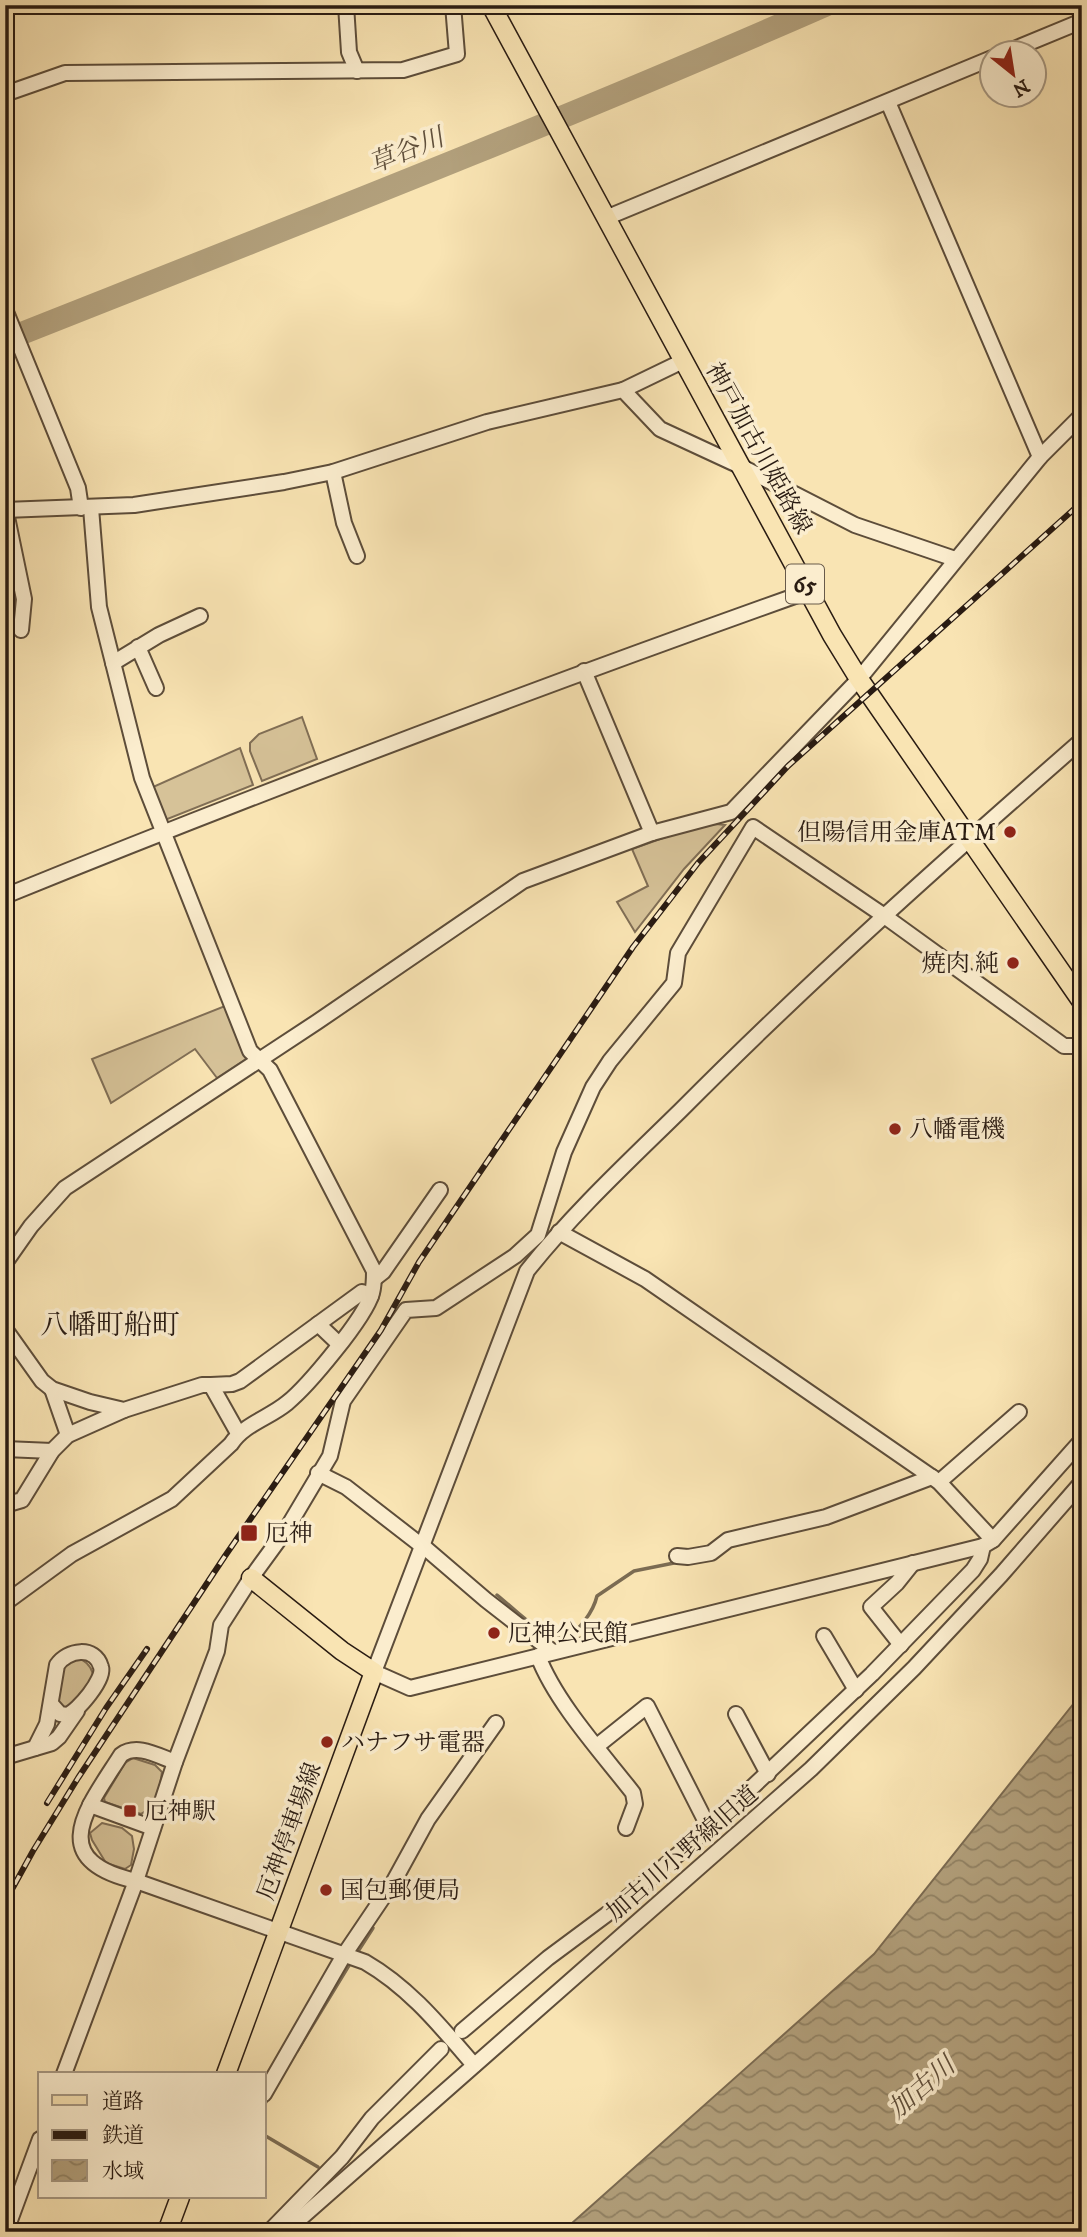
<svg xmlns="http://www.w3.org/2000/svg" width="1087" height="2237" viewBox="0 0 1087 2237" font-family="'IM FELL DW Pica','Noto Serif JP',serif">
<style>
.grass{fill:#d6c298;stroke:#806e55;stroke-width:2}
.water{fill:url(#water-waves);stroke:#7b6b52;stroke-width:2}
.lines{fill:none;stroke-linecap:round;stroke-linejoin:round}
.stream{stroke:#7b6b52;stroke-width:3.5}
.river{stroke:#b2a07c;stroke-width:23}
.minor-casing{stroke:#5d4d3a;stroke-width:18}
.major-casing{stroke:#291b12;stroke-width:21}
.minor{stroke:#fbedce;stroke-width:14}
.major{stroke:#f9e4b3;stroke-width:18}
.rail-casing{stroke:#291b12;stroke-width:6}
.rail{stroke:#fbedce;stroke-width:3.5;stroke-dasharray:10;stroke-linecap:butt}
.poi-dot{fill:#8f2418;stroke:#fbedce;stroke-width:2.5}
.labels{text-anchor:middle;stroke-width:7;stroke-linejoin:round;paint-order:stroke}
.shield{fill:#fbedce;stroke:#685a4a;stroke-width:2}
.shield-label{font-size:23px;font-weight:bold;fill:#291b12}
.street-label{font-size:24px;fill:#291b12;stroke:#fbedce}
.poi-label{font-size:24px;fill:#291b12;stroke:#fbedce;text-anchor:start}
.water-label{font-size:26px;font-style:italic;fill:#60503c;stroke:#fbedce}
.quarter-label{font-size:28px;fill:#291b12;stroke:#fbedce}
</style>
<defs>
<pattern id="water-waves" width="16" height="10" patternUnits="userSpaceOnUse" patternTransform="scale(1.75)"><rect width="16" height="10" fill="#b2a07c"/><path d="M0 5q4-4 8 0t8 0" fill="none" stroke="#918264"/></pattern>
</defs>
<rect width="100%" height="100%" fill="#f9e4b3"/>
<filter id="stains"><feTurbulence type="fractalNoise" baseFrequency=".00286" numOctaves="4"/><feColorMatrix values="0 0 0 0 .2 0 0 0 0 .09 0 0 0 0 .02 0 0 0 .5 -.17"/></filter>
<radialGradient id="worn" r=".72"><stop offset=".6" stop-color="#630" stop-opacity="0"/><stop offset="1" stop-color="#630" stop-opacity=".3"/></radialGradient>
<g class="grass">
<path d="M302,717L317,759L262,781L250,751V743L259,734Z"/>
<path d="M240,748L253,785L165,820L153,787Z"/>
<path d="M716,824L725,825L684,869L635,932L617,902L648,886L632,849L694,827Z"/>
<path d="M225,1006L246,1059L217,1078L195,1049L111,1103L92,1059Z"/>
<path d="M81,1659C89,1664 94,1670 93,1679L68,1711L57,1704L61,1673L69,1661Z"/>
<path d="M133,1758L155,1765L162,1772C160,1787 156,1807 141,1814L105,1802L104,1798L125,1763Z"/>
<path d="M102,1823L122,1828L132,1836L134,1849L131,1865L125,1869L106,1863L92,1840L90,1833Z"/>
</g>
<path class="water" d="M1082,1693V2232H562L874,1954Z"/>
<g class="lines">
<g class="stream">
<path d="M497,1595C516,1610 540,1637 565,1639C579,1630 593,1613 597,1596L634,1571L679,1562"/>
<path d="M355,1956L373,1928"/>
<path d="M297,2051L351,1962"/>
<path d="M264,2105L269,2097"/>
<path d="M264,2135L318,2167"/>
</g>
<path class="river" d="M5,340C280,231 555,124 826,5"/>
<g class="minor-casing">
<g id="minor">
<path d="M346,5L349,52L357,71"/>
<path d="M1007,52L1082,21"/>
<path d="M5,94L65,73L403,70L457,54L453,5"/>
<path d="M608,217L992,58"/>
<path d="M6,312L78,488L81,508"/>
<path d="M623,390L683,361"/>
<path d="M1040,457L1082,415"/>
<path d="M333,472L344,523L357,556"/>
<path d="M8,509L7,517L24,599L21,630"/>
<path d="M5,510L134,505L284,482L333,472L487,422L623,390L660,429L742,467L855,525L955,559"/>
<path d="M138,647L156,688"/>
<path d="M113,663L159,635L200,616"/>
<path d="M584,671L652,833"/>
<path d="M5,896C271,788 539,687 809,591"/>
<path d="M559,1232L645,1279L939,1482L993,1540"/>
<path d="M5,1263L31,1226L65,1188L317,1022L523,881L652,833L731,812L859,679L1040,457L888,102"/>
<path d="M374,1279L383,1272L440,1190"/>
<path d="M318,1324L339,1344"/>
<path d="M5,1329L42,1381L52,1389L90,1402L124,1410L202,1385H211L238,1433"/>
<path d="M211,1385L232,1384L240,1381L362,1292L371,1296"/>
<path d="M52,1389L68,1435"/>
<path d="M5,1449L52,1451"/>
<path d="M318,1473L346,1487L422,1546"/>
<path d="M939,1482L1019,1412"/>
<path d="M5,1505L22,1500L52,1451L68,1435L124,1410"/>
<path d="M423,1546L486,1600L553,1652"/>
<path d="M983,1546L410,1688L374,1672L527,1271C573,1213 628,1162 681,1110C809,981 945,860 1082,740"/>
<path d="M677,1556L688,1557L711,1553L728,1540L826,1517L932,1477"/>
<path d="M5,1603L72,1554L172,1499L231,1444C244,1424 269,1418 287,1403C308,1386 365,1318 372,1293C374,1286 374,1278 374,1271L270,1070L250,1051L142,778L99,607L91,508"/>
<path d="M824,1636L856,1690"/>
<path d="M901,1645L871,1607L897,1583L913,1563"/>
<path d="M538,1656C556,1703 602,1753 633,1793L635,1804L626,1828"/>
<path d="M736,1714L768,1774"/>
<path d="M597,1746L647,1706L709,1828"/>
<path d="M35,1748L47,1724L57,1665C67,1650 95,1645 101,1667C105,1679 78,1711 67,1715L60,1714L51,1704"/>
<path d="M5,1757L52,1743L59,1737L77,1711"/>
<path d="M175,1762C158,1756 137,1743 121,1755C88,1807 43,1860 136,1881L365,1962C410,1988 441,2027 474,2065"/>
<path d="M90,1805L153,1828"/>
<path d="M462,2031L548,1958L614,1909L709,1828L872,1674L973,1570L980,1559L983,1546L993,1540L1082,1440"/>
<path d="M64,2074L136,1881L175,1762L217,1651L221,1625L251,1578L286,1530L330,1456L343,1401L406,1310L436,1308L515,1256L538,1235L564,1152L593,1087L610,1061L674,983L678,953L753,827L883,915L1064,1046H1075L1082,1044"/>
<path d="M264,2094L344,1955L394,1881L428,1819L496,1723"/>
<path d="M11,2232L9,2223L40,2139"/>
<path d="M269,2232L342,2157L372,2118L441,2049"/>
<path d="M285,2232L811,1769L914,1668L1001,1575L1082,1482"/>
</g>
</g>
<g class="major-casing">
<g id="major">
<path d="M491,5L832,635L859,679L1082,1002"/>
<path d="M226,2074L374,1672L342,1651L251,1578"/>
<path d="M167,2232L180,2197"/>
</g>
</g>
<use href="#minor" class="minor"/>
<use href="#major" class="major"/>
<g class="rail-casing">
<g id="rail">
<path d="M47,1803L106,1708L147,1649"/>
<path d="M5,1902L33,1851L78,1778L225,1556L381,1330L419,1262L633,947L698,863L788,766L1082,502"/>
</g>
</g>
<use href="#rail" class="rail"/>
</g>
<g class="poi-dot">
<circle cx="1010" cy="832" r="7"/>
<circle cx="1013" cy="963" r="7"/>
<circle cx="895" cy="1129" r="7"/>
<rect x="240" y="1524" width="18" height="18" rx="3.5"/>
<circle cx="494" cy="1633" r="7"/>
<circle cx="327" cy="1742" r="7"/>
<rect x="123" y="1804" width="14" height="14" rx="3.5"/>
<circle cx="326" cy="1890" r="7"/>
</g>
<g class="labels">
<rect class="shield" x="786" y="564.5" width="38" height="39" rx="5"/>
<g class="shield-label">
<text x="805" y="592">65</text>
</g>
<g class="street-label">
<text transform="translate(759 448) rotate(61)" y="8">神戸加古川姫路線</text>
<text transform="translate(289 1831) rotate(-70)" y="8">厄神停車場線</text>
<text transform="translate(682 1853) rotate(-41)" y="8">加古川小野線旧道</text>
</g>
<g class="poi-label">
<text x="996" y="840" text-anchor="end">但陽信用金庫ATM</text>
<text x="999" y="971" text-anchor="end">焼肉 純</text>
<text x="909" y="1137">八幡電機</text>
<text x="265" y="1541">厄神</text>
<text x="508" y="1641">厄神公民館</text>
<text x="341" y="1750">ハナフサ電器</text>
<text x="144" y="1819">厄神駅</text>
<text x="340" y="1898">国包郵便局</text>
</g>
<g class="water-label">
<text transform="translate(406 150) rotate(-22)" y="9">草谷川</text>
<text transform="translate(921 2087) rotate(-41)" y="9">加古川</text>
</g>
<g class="quarter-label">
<text x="110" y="1334">八幡町船町</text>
</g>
</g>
<rect width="1087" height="2237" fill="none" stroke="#f9e4b3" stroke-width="28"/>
<rect x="7" y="7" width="1073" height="2223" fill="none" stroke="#291b12" stroke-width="3.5"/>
<rect x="14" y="14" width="1059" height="2209" fill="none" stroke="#291b12" stroke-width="2"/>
<rect x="38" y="2072" width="228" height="126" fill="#fbedce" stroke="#a79983" stroke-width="2"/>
<rect x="52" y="2095" width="35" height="10" fill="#f9e4b3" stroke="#a79983" stroke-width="2"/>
<text x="102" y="2108" font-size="21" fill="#291b12">道路</text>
<rect x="52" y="2130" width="35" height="10" fill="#291b12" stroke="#a79983" stroke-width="2"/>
<text x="102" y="2142" font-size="21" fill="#291b12">鉄道</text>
<rect x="52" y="2160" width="35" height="21" fill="url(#water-waves)" stroke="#a79983" stroke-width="2"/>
<text x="102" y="2178" font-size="21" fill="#291b12">水域</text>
<g transform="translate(1013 74) rotate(150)"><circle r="33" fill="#fbedce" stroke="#a79983" stroke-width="2"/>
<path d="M0-5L12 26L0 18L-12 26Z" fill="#8f2418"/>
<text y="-10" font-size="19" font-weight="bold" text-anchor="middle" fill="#291b12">N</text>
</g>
<rect width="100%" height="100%" filter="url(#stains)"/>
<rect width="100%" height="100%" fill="url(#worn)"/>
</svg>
